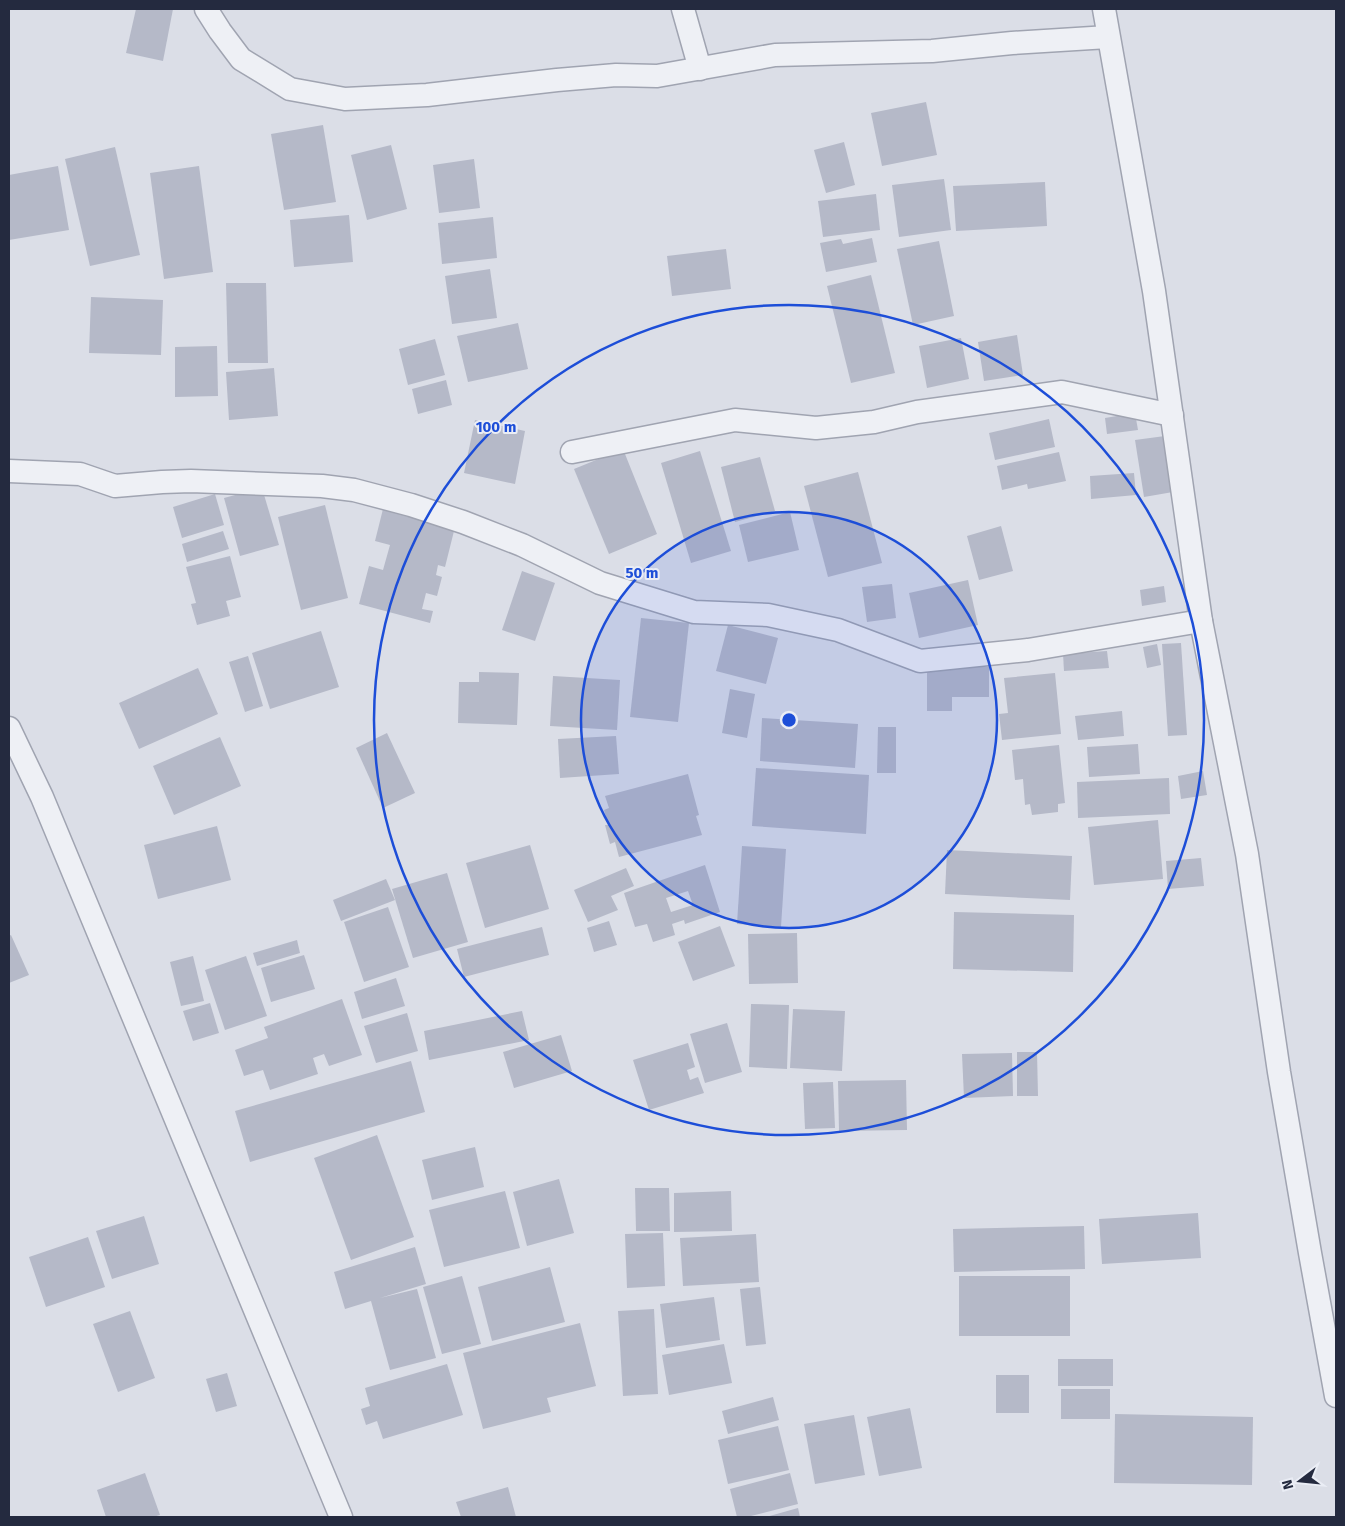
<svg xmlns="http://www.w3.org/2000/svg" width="1345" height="1526" viewBox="0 0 1345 1526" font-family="'Fira Sans',sans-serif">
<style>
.building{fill:#b5b9c8;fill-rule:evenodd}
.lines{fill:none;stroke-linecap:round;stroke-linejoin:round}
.minor-casing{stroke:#a0a4b1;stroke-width:25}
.minor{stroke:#eef0f5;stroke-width:22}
.ring{fill:none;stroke:#1d4ed8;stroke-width:2.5}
.centre{fill:#1d4ed8;stroke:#eaedf5;stroke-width:2.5}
.ring-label{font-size:15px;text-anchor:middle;font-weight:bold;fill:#1d4ed8;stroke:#eaedf5;stroke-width:4;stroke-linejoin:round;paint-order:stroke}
</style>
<rect width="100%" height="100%" fill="#dbdee7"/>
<g class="building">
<path d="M136,9H173L163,61L126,53Z"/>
<path d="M926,102L937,155L882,166L871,113Z"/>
<path d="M323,125L336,202L284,210L271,134Z"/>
<path d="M844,142L855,185L826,193L814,150Z"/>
<path d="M391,145L407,209L367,220L351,155Z"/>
<path d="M115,147L140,255L90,266L65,159Z"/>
<path d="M474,159L480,208L439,213L433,165Z"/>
<path d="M58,166L69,230L9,240V175Z"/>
<path d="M199,166L213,272L164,279L150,173Z"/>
<path d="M944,179L951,230L899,237L892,185Z"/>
<path d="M1045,182L1047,226L956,231L953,186Z"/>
<path d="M876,194L880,230L823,237L818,201Z"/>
<path d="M349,215L353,262L294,267L290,220Z"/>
<path d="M493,217L497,258L442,264L438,223Z"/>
<path d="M872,238L877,262L826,272L820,243L841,239L843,244Z"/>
<path d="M939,241L954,316L913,325L897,249Z"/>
<path d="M726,249L731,289L672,296L667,256Z"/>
<path d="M490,269L497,318L452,324L445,276Z"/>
<path d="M871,275L895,373L851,383L827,286Z"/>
<path d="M226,283H266L268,363H228Z"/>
<path d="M91,297L163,300L161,355L89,353Z"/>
<path d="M518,323L528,369L468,382L457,336Z"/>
<path d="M1017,335L1023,375L984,381L978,342Z"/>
<path d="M961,338L969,379L927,388L919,346Z"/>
<path d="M435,339L445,375L408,385L399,349Z"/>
<path d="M217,346L218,396L175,397V347Z"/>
<path d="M274,368L278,416L229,420L226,372Z"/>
<path d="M446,380L452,405L418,414L412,389Z"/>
<path d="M1135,413L1138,430L1107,434L1105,418Z"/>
<path d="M1049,419L1055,447L995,460L989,433Z"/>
<path d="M475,420L525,431L515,484L464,473Z"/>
<path d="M1165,436L1173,492L1144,497L1135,440Z"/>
<path d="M623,449L657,534L609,554L574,469Z"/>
<path d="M700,451L731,551L691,563L661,463Z"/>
<path d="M1059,452L1066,481L1028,489L1027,484L1002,490L997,466Z"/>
<path d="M760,457L775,511L735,522L721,467Z"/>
<path d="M858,472L882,563L828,577L804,486Z"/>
<path d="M1134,473L1136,495L1091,499L1090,476Z"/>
<path d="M262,488L279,545L240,556L224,498Z"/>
<path d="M215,494L224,525L182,538L173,507Z"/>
<path d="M325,505L348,598L301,610L278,517Z"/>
<path d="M384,505L456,523L445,567L438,565L436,575L442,577L437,596L426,593L422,609L433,611L430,623L359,604L369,566L383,570L390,545L375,541Z"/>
<path d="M790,512L799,550L748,562L739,525Z"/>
<path d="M1001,526L1013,571L979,580L967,536Z"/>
<path d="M223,531L229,549L187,562L182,544Z"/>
<path d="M230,556L241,597L226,601L230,616L197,625L191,604L196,603L186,567Z"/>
<path d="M522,571L555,583L535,641L502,630Z"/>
<path d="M968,580L978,625L919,638L909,593Z"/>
<path d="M892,584L896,618L867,622L862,587Z"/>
<path d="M1164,586L1166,602L1142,606L1140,590Z"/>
<path d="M641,618L689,623L678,722L630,717Z"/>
<path d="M728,625L778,638L766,684L716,671Z"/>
<path d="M321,631L339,687L270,709L252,653Z"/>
<path d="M1181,643L1187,735L1168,736L1162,644Z"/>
<path d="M1157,644L1161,665L1147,668L1143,647Z"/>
<path d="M1107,651L1109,668L1064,671L1063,654Z"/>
<path d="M248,656L263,706L245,712L229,662Z"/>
<path d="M927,667H989V697H952V711H927Z"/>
<path d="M198,668L218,714L139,749L119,703Z"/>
<path d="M479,672L519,673L517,725L458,723L459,682H479Z"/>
<path d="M1055,673L1061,734L1002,740L999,714L1008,713L1004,678Z"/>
<path d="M553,676L620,680L617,730L550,726Z"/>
<path d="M730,689L755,694L747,738L722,733Z"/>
<path d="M1122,711L1124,736L1078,740L1075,716Z"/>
<path d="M762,718L858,724L855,768L760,761Z"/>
<path d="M878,727H896V773H877Z"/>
<path d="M387,733L415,793L383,808L356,748Z"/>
<path d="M616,736L619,774L560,778L558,739Z"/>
<path d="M220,737L241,786L174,815L153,766Z"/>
<path d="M1138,744L1140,774L1089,777L1087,747Z"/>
<path d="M1059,745L1065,803L1058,804V812L1032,815L1030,804L1025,805L1023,779L1015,780L1012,750Z"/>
<path d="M756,768L869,775L866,834L752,826Z"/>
<path d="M1203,771L1207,795L1181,799L1178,776Z"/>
<path d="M688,774L699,815L696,816L702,835L619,857L615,842L610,844L605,825H608L604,810L609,808L605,796Z"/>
<path d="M1169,778L1170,814L1078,818L1077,782Z"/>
<path d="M1158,820L1163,879L1094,885L1088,827Z"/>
<path d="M217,826L231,880L158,899L144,845Z"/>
<path d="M530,845L549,909L485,928L466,863Z"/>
<path d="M742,846L786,849L781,927L737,924Z"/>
<path d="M947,850L1072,856L1070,900L945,894Z"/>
<path d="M1201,858L1204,886L1168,889L1166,861Z"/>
<path d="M705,865L720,912L685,924L684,920L672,924L675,935L653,942L647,924L635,927L624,893ZM688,891L693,905L671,912L666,898Z"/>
<path d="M626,868L634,886L611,896L618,910L588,922L574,890Z"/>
<path d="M447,873L468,942L413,958L392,889Z"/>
<path d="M386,879L395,900L341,921L333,900Z"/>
<path d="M388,907L409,967L364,982L344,922Z"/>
<path d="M954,912L1074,915L1073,972L953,969Z"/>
<path d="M609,921L617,945L594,952L587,928Z"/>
<path d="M720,926L735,966L693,981L678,942Z"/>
<path d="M542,927L549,955L464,977L457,949Z"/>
<path d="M797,933L798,983L749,984L748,934Z"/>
<path d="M11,935L29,975L9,983V936Z"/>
<path d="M297,940L300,953L257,966L253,953Z"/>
<path d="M304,955L315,989L271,1002L261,968Z"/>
<path d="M193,956L204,1001L181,1006L170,962Z"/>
<path d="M246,956L267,1016L225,1030L205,970Z"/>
<path d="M396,978L405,1006L362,1019L354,992Z"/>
<path d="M342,999L362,1055L329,1066L324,1054L313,1058L318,1074L270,1090L263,1070L244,1076L235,1050L268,1038L264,1027Z"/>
<path d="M210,1003L219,1033L193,1041L183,1011Z"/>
<path d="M751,1004L789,1005L787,1069L749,1067Z"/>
<path d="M793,1009L845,1011L842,1071L790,1068Z"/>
<path d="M522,1011L529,1040L429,1060L424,1031Z"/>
<path d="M407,1013L418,1051L376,1063L364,1026Z"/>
<path d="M727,1023L742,1072L705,1083L690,1034Z"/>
<path d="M561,1035L572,1071L514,1088L503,1052Z"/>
<path d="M688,1043L695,1067L687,1070L690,1080L698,1077L704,1093L649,1110L633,1060Z"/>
<path d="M1017,1052H1037L1038,1096H1017Z"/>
<path d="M1012,1053L1013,1096L964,1098L962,1054Z"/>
<path d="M411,1061L425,1112L250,1162L235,1111Z"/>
<path d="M906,1080L907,1130L839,1131L838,1081Z"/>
<path d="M833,1082L835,1128L805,1129L803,1083Z"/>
<path d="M377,1135L414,1237L351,1260L314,1158Z"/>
<path d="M475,1147L484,1187L432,1200L422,1160Z"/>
<path d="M559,1179L574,1233L527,1246L513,1192Z"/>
<path d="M635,1188H669L670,1231H636Z"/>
<path d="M505,1191L520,1248L444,1267L429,1210Z"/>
<path d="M731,1191L732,1231L674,1232V1193Z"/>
<path d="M1198,1213L1201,1258L1102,1264L1099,1219Z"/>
<path d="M144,1216L159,1264L112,1279L96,1231Z"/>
<path d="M1084,1226L1085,1269L954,1272L953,1229Z"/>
<path d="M663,1233L665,1286L627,1288L625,1234Z"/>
<path d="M756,1234L759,1282L683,1286L680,1238Z"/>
<path d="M88,1237L105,1287L46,1307L29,1257Z"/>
<path d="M415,1247L426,1284L380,1298L417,1289L436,1358L390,1370L371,1301L345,1309L334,1272Z"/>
<path d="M550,1267L565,1322L492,1341L478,1287Z"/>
<path d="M462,1276L481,1344L442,1354L423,1287Z"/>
<rect x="959" y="1276" width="111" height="60"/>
<path d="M760,1287L766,1344L746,1346L740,1289Z"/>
<path d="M714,1297L720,1340L666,1348L660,1304Z"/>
<path d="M654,1309L658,1394L623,1396L618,1311Z"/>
<path d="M130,1311L155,1378L118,1392L93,1324Z"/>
<path d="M580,1323L596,1386L547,1398L551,1412L483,1429L463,1353Z"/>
<path d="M724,1344L732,1383L669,1395L662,1355Z"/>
<rect x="1058" y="1359" width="55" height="27"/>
<path d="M447,1364L463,1415L383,1439L377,1421L366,1425L361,1409L370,1406L365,1388Z"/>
<path d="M227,1373L237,1406L216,1412L206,1379Z"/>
<rect x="996" y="1375" width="33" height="38"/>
<rect x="1061" y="1389" width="49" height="30"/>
<path d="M773,1397L779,1420L728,1434L722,1411Z"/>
<path d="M910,1408L922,1468L879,1476L867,1417Z"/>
<path d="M1115,1414L1253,1417L1252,1485L1114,1483Z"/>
<path d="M854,1415L865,1475L815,1484L804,1424Z"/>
<path d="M778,1426L789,1470L728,1484L718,1440Z"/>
<path d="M145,1473L160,1515L153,1517H106L97,1490Z"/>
<path d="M790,1473L798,1504L747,1517H737L730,1489Z"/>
<path d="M508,1487L516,1517H461L456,1502Z"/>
<path d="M798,1508L800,1517H766Z"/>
</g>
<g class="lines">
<g class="minor-casing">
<g id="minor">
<path d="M206,9L220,31L241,59L290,89L345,99L427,95L557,80L616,75L657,76L775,55L932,51L1012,43L1108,37"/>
<path d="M683,9L700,69"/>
<path d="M1104,9L1154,291L1201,621L1247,854L1279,1072L1310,1253L1336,1396"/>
<path d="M572,452L735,420L816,428L874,422L917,412L1062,392L1172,415"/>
<path d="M9,471L80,474L115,486L162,482L191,481L322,486L354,490L411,505L463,522L522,545L600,583L694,612L768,615L838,630L920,661L1028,650L1201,621"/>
<path d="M9,728L42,797L341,1517"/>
</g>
</g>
<use href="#minor" class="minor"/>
</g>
<circle cx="789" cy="720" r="208" fill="#1d4ed8" fill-opacity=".12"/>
<g class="ring">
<circle cx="789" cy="720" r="208"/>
<circle cx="789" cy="720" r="415"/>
</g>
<circle cx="789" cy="720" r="8" class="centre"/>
<g class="ring-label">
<text x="496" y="432">100 m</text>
<text x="642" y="578">50 m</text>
</g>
<rect width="1345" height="1526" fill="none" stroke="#242a3f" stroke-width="20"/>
<g transform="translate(1300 1481) rotate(254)" stroke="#eaedf5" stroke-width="4" paint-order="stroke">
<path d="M0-4L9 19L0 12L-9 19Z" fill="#242a3f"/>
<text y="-8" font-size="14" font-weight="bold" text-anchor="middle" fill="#242a3f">N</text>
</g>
</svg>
